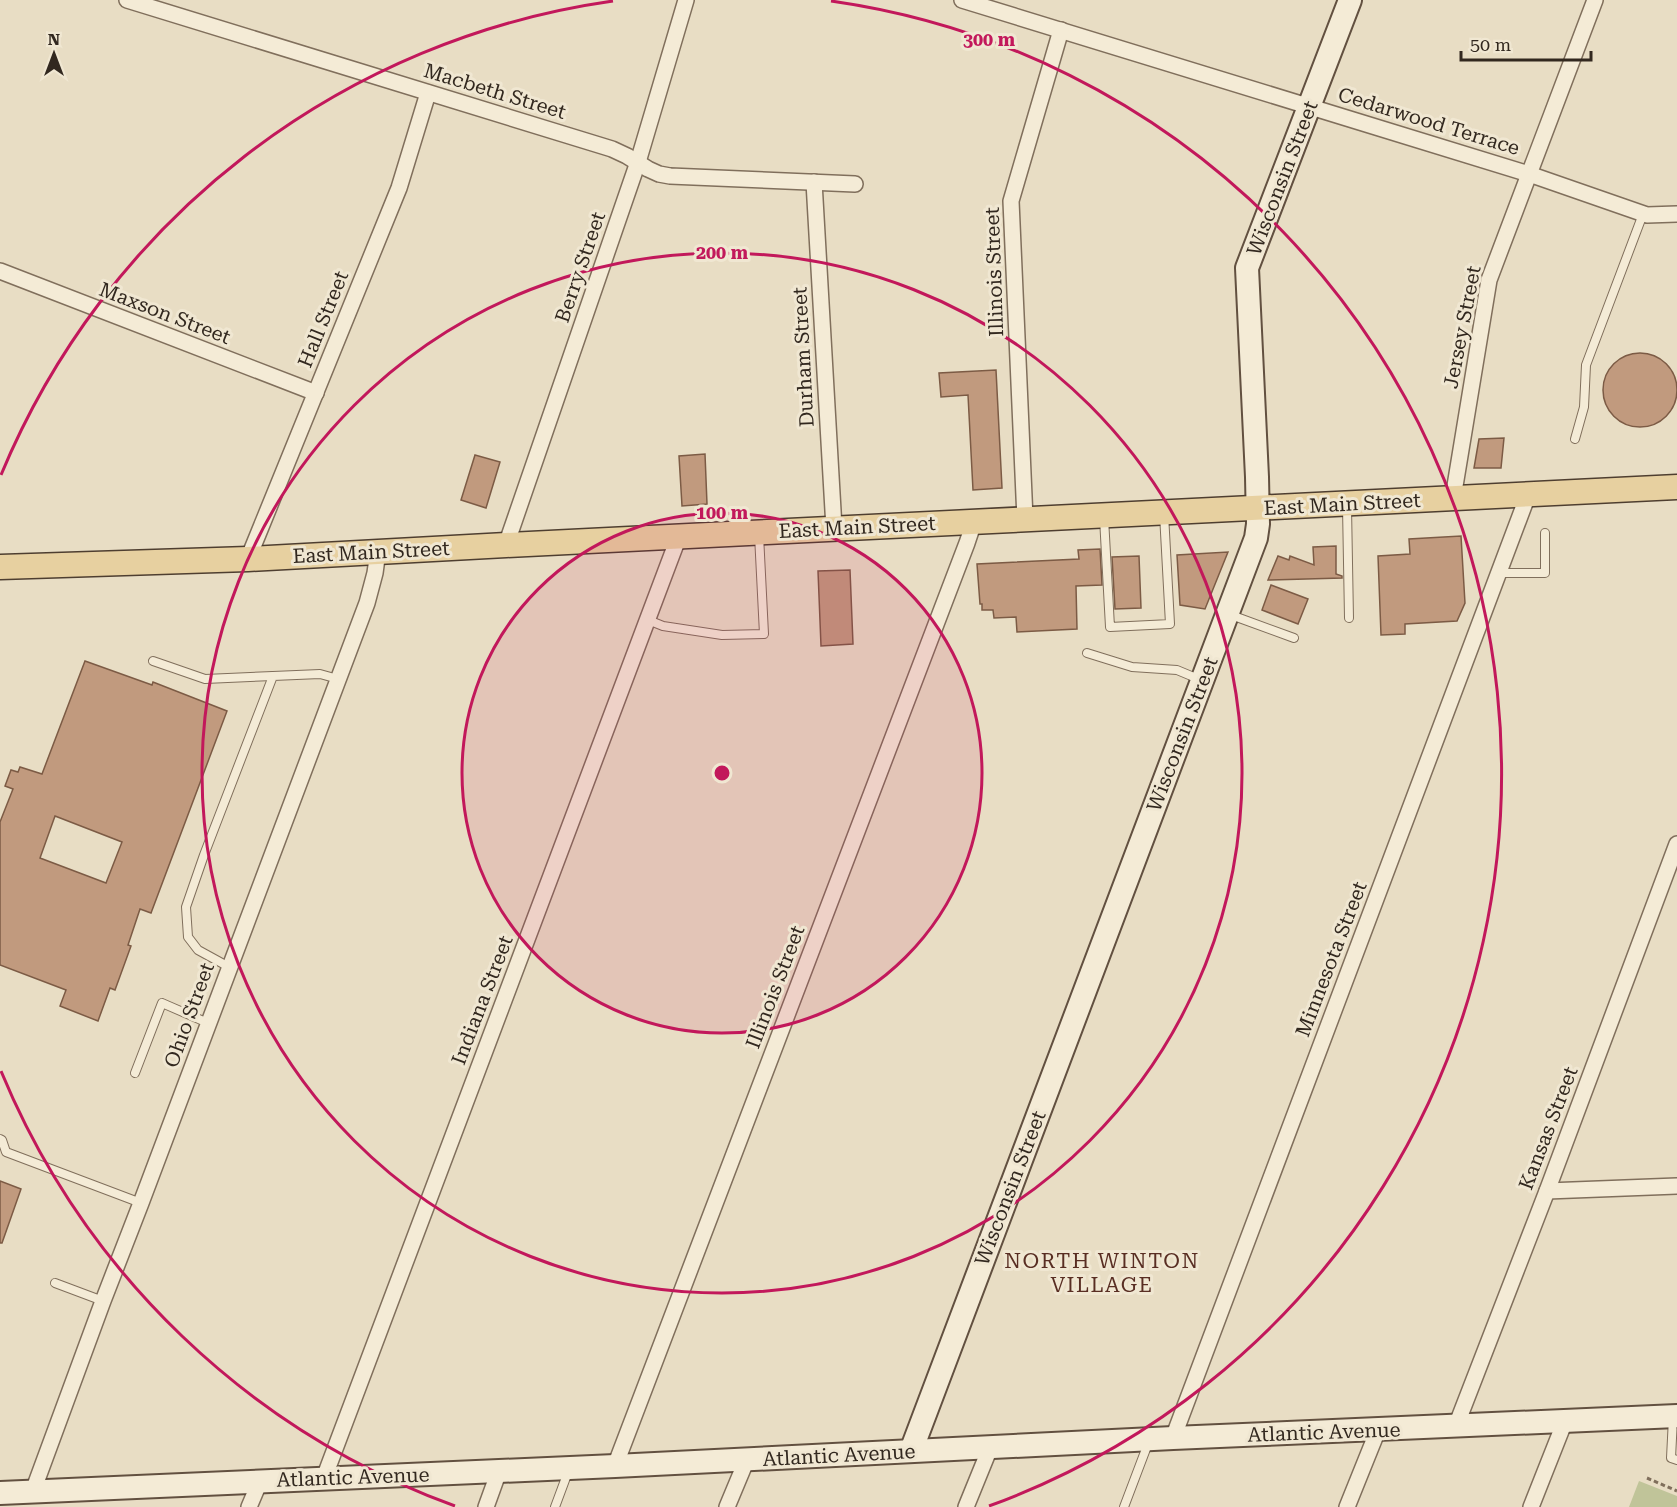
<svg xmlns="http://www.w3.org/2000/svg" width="1677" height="1507" viewBox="0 0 1677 1507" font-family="'Roboto Serif',serif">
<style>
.green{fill:#c0c499}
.building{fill:#c19a7e;stroke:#7c5b45;stroke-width:1.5;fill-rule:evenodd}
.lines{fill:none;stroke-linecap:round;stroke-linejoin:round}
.lane-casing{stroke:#806f5c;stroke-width:10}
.street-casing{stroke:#806f5c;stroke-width:18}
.secondary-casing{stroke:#625040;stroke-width:26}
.primary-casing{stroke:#4e3e30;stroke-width:27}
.path{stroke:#806f5c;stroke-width:3;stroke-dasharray:4.5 3;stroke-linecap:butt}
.lane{stroke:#f4ebd6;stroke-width:8}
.street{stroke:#f4ebd6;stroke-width:15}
.secondary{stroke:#f4ebd6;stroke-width:22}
.primary{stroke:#e7d0a0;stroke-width:24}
.ring{fill:none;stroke:#c2185b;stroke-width:3}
.labels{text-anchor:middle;stroke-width:6;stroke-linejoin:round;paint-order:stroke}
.street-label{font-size:20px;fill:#32281f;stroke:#f0e7d2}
.neighbourhood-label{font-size:21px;letter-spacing:1.5px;fill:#592e23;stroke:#f0e7d2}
.centre{fill:#c2185b;stroke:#f0e7d2;stroke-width:3}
.ring-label{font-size:18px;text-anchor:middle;font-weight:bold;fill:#c2185b;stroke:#f0e7d2;stroke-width:6;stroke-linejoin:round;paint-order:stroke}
</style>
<rect width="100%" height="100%" fill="#e8ddc4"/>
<path class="green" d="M1639,1481L1677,1496V1507H1629Z"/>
<g class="building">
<circle cx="1640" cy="390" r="37"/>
<path d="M996,370L1002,488L973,490L968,395L941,397L939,373Z"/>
<path d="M1504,438L1501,468H1474L1479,439Z"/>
<path d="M705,454L707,504L682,506L679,456Z"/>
<path d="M475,455L500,462L486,508L461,500Z"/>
<path d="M1461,536L1465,603L1457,621L1405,624V634L1381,635L1378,556L1410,554L1409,539Z"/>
<path d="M1336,546V574L1342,576V578L1268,580L1278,556L1289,560L1290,556L1314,565L1313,547Z"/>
<path d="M1100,549L1102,585L1076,586L1077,629L1017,632L1016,617L994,618L993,610H982V604H980L977,564L1079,559L1078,550Z"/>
<path d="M1228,552L1205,609L1180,605L1177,555Z"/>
<path d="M1139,556L1141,608L1115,609L1112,557Z"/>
<path d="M850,570L853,644L821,646L818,571Z"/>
<path d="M1271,585L1308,599L1298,624L1262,610Z"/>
<path d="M85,661L152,685L153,682L227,711L151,913L140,909L128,945L131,946L115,990L110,988L98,1021L60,1006L66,990L0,965V822L13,789L5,786L11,770L18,772L20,767L42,774ZM55,816L122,842L106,883L40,858Z"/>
<path d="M0,1181L21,1189L2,1243H0Z"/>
</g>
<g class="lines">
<g class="lane-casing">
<g id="lane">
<path d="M1575,439L1584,407L1586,365L1643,214"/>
<path d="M1347,507L1349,618"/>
<path d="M1104,518L1110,627L1170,624L1164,514"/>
<path d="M1499,573H1545V533"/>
<path d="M1231,615L1294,638"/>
<path d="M648,620L663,626L722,635L764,634L759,535"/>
<path d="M1087,653L1132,667L1177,670L1201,680"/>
<path d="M153,661L205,679L273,676"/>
<path d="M229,967L198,950L188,937L186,907L204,855L273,676L320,674L338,679"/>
<path d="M135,1073L162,1003L208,1023"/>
<path d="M0,1139L2,1140L6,1152L141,1203"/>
<path d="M55,1283L103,1301"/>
<path d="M1673,1418L1671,1458L1677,1460"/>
<path d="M555,1507L568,1472"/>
<path d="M1124,1507L1149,1441"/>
</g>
</g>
<g class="street-casing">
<g id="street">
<path d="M127,0L612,149L627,156L648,169L659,174L670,176L855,184"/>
<path d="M962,0L1529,174L1647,215L1677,214"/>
<path d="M814,182L834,528"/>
<path d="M0,271L316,393"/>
<path d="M1453,498L1489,280L1595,0"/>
<path d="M1025,519L1011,201L1061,30"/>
<path d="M506,545L638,162L686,0"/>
<path d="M248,559L399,188L428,93"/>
<path d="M1547,1191L1677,1186"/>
<path d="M1456,1426L1547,1191L1677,844"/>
<path d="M1173,1438L1528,495"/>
<path d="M615,1466L967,543L974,522"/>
<path d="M324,1478L679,536"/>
<path d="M33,1491L103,1301L141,1203L367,603L375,573L378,551"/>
<path d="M249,1507L260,1481"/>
<path d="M486,1507L499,1471"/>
<path d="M727,1507L747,1459"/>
<path d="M966,1507L990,1448"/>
<path d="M1347,1507L1378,1430"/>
<path d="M1531,1507L1565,1421"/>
</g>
</g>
<g class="secondary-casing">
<g id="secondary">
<path d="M911,1451L1256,538L1258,524L1257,477L1247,268L1350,0"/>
<path d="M0,1493L615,1466L1173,1438L1677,1416"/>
</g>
</g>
<g class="primary-casing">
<path id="primary" d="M0,567L248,559L506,545L1677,487"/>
</g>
<path class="path" d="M1647,1478L1677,1491"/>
<use href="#lane" class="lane"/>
<use href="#street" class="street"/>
<use href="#secondary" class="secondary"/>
<use href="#primary" class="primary"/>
</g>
<circle cx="722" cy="773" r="260" fill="#c2185b" fill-opacity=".12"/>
<g class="ring">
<circle cx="722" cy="773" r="260"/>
<circle cx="722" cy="773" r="520"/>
<path d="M455 1506A780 780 0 0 1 1 1071M1 475A780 780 0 0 1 613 1M831 1A780 780 0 0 1 989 1506"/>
</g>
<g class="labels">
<g class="street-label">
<text transform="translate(495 91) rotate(17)" y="7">Macbeth Street</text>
<text transform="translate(1429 121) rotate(17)" y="7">Cedarwood Terrace</text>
<text transform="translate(1282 178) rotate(-69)" y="7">Wisconsin Street</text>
<text transform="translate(580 267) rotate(-71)" y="7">Berry Street</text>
<text transform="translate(994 272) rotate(-92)" y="7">Illinois Street</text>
<text transform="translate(165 313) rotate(21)" y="7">Maxson Street</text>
<text transform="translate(323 319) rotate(-68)" y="7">Hall Street</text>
<text transform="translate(1462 327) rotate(-79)" y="7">Jersey Street</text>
<text transform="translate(803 357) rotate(-93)" y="7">Durham Street</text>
<text transform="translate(1342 504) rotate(-3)" y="7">East Main Street</text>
<text transform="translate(857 527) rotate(-3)" y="7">East Main Street</text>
<text transform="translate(371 552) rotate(-3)" y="7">East Main Street</text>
<text transform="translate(1182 734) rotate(-69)" y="7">Wisconsin Street</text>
<text transform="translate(1331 959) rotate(-69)" y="7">Minnesota Street</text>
<text transform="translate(775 987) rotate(-69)" y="7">Illinois Street</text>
<text transform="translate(482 1000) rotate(-69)" y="7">Indiana Street</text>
<text transform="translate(189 1015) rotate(-70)" y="7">Ohio Street</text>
<text transform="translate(1548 1128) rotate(-69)" y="7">Kansas Street</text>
<text transform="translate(1010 1188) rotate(-69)" y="7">Wisconsin Street</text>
<text transform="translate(1324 1432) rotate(-2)" y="7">Atlantic Avenue</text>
<text transform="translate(839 1455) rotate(-3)" y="7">Atlantic Avenue</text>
<text transform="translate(353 1477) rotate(-2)" y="7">Atlantic Avenue</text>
</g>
<g class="neighbourhood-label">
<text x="1102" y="1268">NORTH WINTON<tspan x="1102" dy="24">VILLAGE</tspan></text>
</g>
</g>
<circle cx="722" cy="773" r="9" class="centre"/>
<g class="ring-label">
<text x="989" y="46">300 m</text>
<text x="722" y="259">200 m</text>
<text x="722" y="519">100 m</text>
</g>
<g transform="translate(54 54)" stroke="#f0e7d2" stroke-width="4.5" paint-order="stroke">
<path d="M0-4.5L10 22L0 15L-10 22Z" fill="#32281f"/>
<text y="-9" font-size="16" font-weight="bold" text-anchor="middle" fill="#32281f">N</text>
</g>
<path d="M1461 51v9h130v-9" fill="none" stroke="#32281f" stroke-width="3"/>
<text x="1470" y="51" font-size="18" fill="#32281f" stroke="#f0e7d2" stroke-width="4.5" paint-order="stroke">50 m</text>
</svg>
